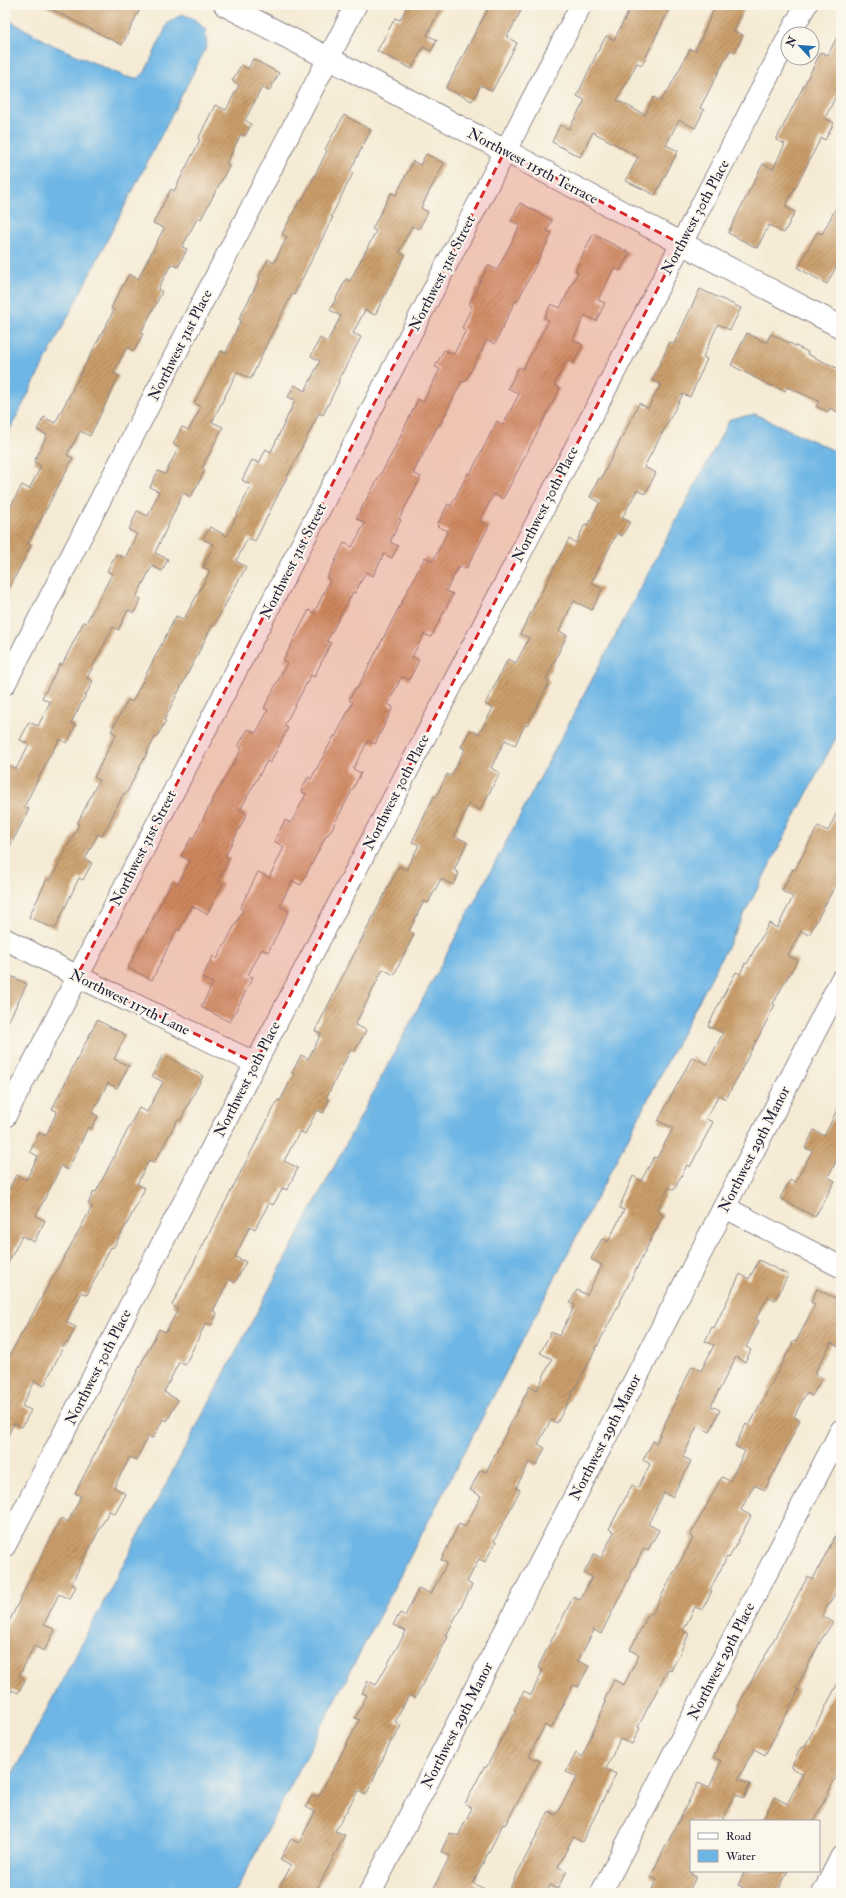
<svg xmlns="http://www.w3.org/2000/svg" width="846" height="1898" viewBox="0 0 846 1898" font-family="'IM FELL Double Pica',serif">
<style>
.water{fill:#6db6e5;stroke:#486c90}
.building{fill:url(#building-hatch)}
.lines{fill:none;stroke-linecap:round;stroke-linejoin:round}
.minor-casing{stroke:#8c8688;stroke-width:23}
.tertiary-casing{stroke:#8c8688;stroke-width:24}
.minor{stroke:#fff;stroke-width:21}
.tertiary{stroke:#fff;stroke-width:22}
.marked{fill:#d62828;fill-opacity:0.2;stroke:#d62828;stroke-width:3;stroke-dasharray:8 5;stroke-linejoin:round}
.labels{text-anchor:middle;stroke-width:4;stroke-linejoin:round;paint-order:stroke}
.street-label{font-size:15px;fill:#22223b;stroke:#fbf7ec}
</style>
<defs>
<pattern id="building-hatch" width="6" height="6" patternUnits="userSpaceOnUse"><rect width="6" height="6" fill="#cb9f6c"/><path d="M-1 1l2-2M0 6l6-6M5 7l2-2" fill="none" stroke="#a4815a"/></pattern>
</defs>
<rect width="100%" height="100%" fill="#fbf7ec"/>
<filter id="ink" filterUnits="userSpaceOnUse"><feTurbulence type="fractalNoise" baseFrequency=".025" numOctaves="2"/><feDisplacementMap in="SourceGraphic" scale="8" xChannelSelector="R" yChannelSelector="G"/><feConvolveMatrix kernelMatrix="1 2 1 2 8 2 1 2 1" color-interpolation-filters="sRGB"/></filter>
<filter id="wash" filterUnits="userSpaceOnUse"><feTurbulence type="fractalNoise" baseFrequency=".012" numOctaves="4" result="noise"/><feDisplacementMap in="SourceGraphic" scale="16" xChannelSelector="R" yChannelSelector="G"/><feGaussianBlur stdDeviation="0.9" result="paint"/><feColorMatrix in="noise" values="0 0 0 0 0 0 0 0 0 0 0 0 0 0 0 0 0 1.4 0 .05"/><feComposite in="paint" operator="in"/></filter>
<g filter="url(#wash)">
<rect width="100%" height="100%" fill="#f5ebd5"/>
<g class="water">
<path d="M182,14L194,19L205,29L207,46L5,439V18L53,45L126,77L138,78L145,72L168,23Z"/>
<path d="M755,414L841,454V728L235,1893H5V1788L730,419Z"/>
</g>
<g id="blocks">
<g class="building">
<path d="M43,5H132L140,9L122,45Z"/>
<path d="M408,5H442L427,35L437,40L431,51L423,47L412,69L377,51L395,18L400,20Z"/>
<path d="M490,5H524L507,37L517,43L492,91L481,85L472,101L446,88Z"/>
<path d="M632,5H671L642,65L637,63L617,100L645,115L654,97L661,101L667,91H668L690,49L695,51L716,5H746L734,31L743,35L735,52L730,50L700,108L704,110L695,128L679,120L666,145L678,151L655,195L626,181L638,157L593,132L580,157L552,142L560,125L569,129L585,100L577,96L597,53L606,36L614,40Z"/>
<path d="M841,29V86L825,118L834,123L825,140L821,138L785,207L795,212L784,233L769,225L757,248L728,233L763,164L773,169L785,144L776,140L821,52L828,55Z"/>
<path d="M253,59L279,73L269,91L262,87L245,120L251,124L245,136L241,134L226,164L229,166L201,219L198,217L182,247L187,249L178,267L171,264L158,289L162,292L141,333L143,334L134,351L127,347L113,373L119,376L90,436L80,431L67,455L73,458L28,544L31,546L5,596V518L22,485L29,489L41,466L34,462L47,435L37,430L44,417L55,423L114,310L111,308L129,274L138,279L164,228L153,223L171,189L174,191L200,140L198,139L215,105L226,110L239,85L232,81L241,65L248,69Z"/>
<path d="M344,115L371,130L350,171L353,173L331,217H333L294,295L292,294L267,343L251,379L237,372L212,422L223,427L202,468L205,470L191,497L183,493L155,553L168,559L162,571L152,566L136,597L141,599L134,613L128,610L118,630L113,627L87,678L93,681L71,723L76,725L67,743L60,739L50,755L24,807L29,809L5,856V763L16,769L29,744L20,740L29,722L38,726L50,702L42,698L60,664L62,665L84,621L86,623L112,574L107,571L116,554L125,558L137,534L129,530L137,511L148,516L159,492L150,487L158,471L165,474L179,447L173,444L182,427L189,430L201,407L194,403L221,351L226,353L241,320L239,319L260,278L259,277L268,259L274,263L287,237L282,234L300,200L302,201L327,151L325,149Z"/>
<path d="M426,154L444,163L421,208L428,212L419,229L412,226L399,252L405,255L375,315L365,310L353,333L361,337L338,381L339,382L323,415L319,413L255,541L248,538L236,561L246,567L213,627L212,626L164,720L166,721L156,738L155,737L126,794L124,793L102,836L98,834L85,859L92,863L83,880L79,878L55,929L29,917L47,879L50,881L79,825L77,824L99,780L94,777L116,734L111,731L128,700L132,702L176,616L184,619L210,571L203,567L214,545L203,539L210,527L227,536L251,485L242,480L252,460L259,463L266,449L271,452L295,400L288,397L294,385L305,391L320,361L311,356L320,338L327,342L341,316L330,310L346,279L350,281L376,231L372,229L391,193L396,195L413,161L420,165Z"/>
<path d="M841,199V267L837,265L827,284L798,268L817,232L822,234Z"/>
<path d="M520,203L552,220L547,231L552,233L517,302L515,301L495,344L487,340L465,382L462,381L440,425L439,424L413,473L421,477L399,519L401,520L390,542L398,546L392,558L384,554L373,576L366,572L355,593L353,592L327,641L331,643L314,677L311,675L284,726L288,728L270,763L267,761L240,810L247,814L225,856L230,858L218,881L223,884L207,914L192,906L179,931L177,929L152,980L128,968L172,881L178,884L190,861L181,856L191,838L193,839L214,797L242,748L238,746L248,729L256,733L268,710L264,708L287,663L283,661L309,610L314,613L330,580L327,578L344,543L352,547L365,523L356,518L393,452L418,399L423,402L440,369L435,367L444,350L454,354L466,330L462,328L472,306L469,304L488,265L497,270L511,243L520,225L511,221Z"/>
<path d="M593,234L630,253L620,271L614,268L598,300L605,303L596,321L585,315L573,340L583,345L573,364L567,360L554,385L560,388L503,499L494,494L480,521L489,526L466,569L459,566L446,591L453,594L431,637L424,634L412,657L419,660L409,680L402,676L388,704L393,707L375,744L368,741L353,769L361,773L329,834H327L301,885L292,881L280,906L289,911L268,952L262,949L248,975L253,977L230,1022L201,1007L213,983L202,978L213,956L217,959L243,910L240,908L258,872L269,878L284,847L274,841L285,820L291,823L306,794L301,791L308,777L311,779L334,736L335,737L353,702L349,700L355,688L357,689L425,557L433,561L448,531L437,526L448,504L451,506L468,473L470,474L497,421L503,425L519,394L508,388L519,367L523,369L549,320L544,318L551,304L560,308L578,272L575,271Z"/>
<path d="M700,289L741,308L730,330L718,324L703,357L707,359L690,397L683,394L644,467L656,473L645,494L637,490L622,518L630,522L622,536L617,533L591,583L602,589L592,610L574,601L559,631L567,635L546,679L550,681L527,726L525,725L515,745L505,740L491,768L500,773L480,810L469,804L454,836L467,842L454,870L459,873L453,885L441,879L428,903L424,901L409,931L414,934L394,975L383,969L355,1025L366,1030L355,1051L351,1049L326,1098L329,1100L323,1113L317,1110L305,1134L300,1131L284,1161L298,1168L287,1190L283,1188L273,1205L269,1203L255,1229L250,1226L235,1257L246,1262L235,1283L229,1279L213,1311L217,1313L212,1325L206,1323L185,1365L179,1362L164,1392L178,1400L167,1421L163,1419L153,1438L148,1436L136,1460L130,1457L114,1487L126,1494L115,1514L109,1511L71,1584L76,1586L70,1599L59,1594L44,1624L55,1630L44,1651L34,1646L19,1676L25,1680L18,1693L12,1690L5,1704V1630L30,1579L61,1518L68,1522L81,1496L75,1493L159,1329L166,1332L178,1309L172,1305L278,1100L280,1101L294,1074L292,1073L301,1055L308,1059L321,1034L315,1031L399,866L406,870L419,845L412,842L434,796L436,797L447,774L451,776L465,749L461,747L470,730L479,734L493,708L485,704L508,659L516,663L529,638L520,634L569,539L576,543L585,524L588,525L600,502L590,497L599,478L601,479L639,403L648,408L661,384L652,380L670,342L674,344Z"/>
<path d="M747,333L766,343L771,334L808,352L807,354L841,370V414L830,408L828,412L816,406L819,401L787,387L785,391L767,384L731,365Z"/>
<path d="M841,804V886L836,884L809,935L801,931L788,956L798,960L787,978L773,1004L775,1005L726,1099L719,1095L706,1119L713,1122L690,1167L687,1165L674,1190L669,1187L657,1211L663,1215L616,1310L557,1423L551,1420L538,1444L545,1448L536,1466L529,1462L516,1488L520,1490L494,1541L496,1542L485,1562L479,1559L467,1582L472,1585L446,1636L448,1637L415,1698L409,1695L395,1722L401,1725L394,1740L392,1739L366,1795L358,1791L335,1831L345,1835L315,1893H288L279,1888L291,1866L280,1860L291,1839L299,1843L315,1812L306,1807L312,1795L318,1797L360,1720L355,1718L367,1695L362,1693L368,1681L376,1685L406,1631L393,1625L400,1613L405,1616L419,1588L431,1594L447,1563L441,1560L459,1524L465,1527L481,1496L470,1490L480,1470L486,1472L530,1386L537,1390L552,1359L540,1353L551,1332L559,1336L575,1305L570,1303L577,1290L587,1295L602,1265L591,1259L602,1239L608,1242L624,1210L619,1208L633,1176L641,1181L654,1157L657,1158L673,1128L658,1121L692,1057L707,1064L723,1033L708,1026L722,998L736,972L740,974L745,963L747,964L769,923L777,928L793,897L782,891L793,869L795,870L818,826L828,831Z"/>
<path d="M5,973L27,984L5,1028Z"/>
<path d="M97,1020L126,1035L114,1059L129,1066L117,1088L108,1083L92,1113L98,1116L91,1129L88,1127L68,1170L61,1166L36,1216L45,1221L34,1242L22,1236L5,1269V1198L16,1175L26,1180L38,1156L30,1152L39,1133L46,1136L57,1111L52,1109Z"/>
<path d="M163,1055L203,1076L180,1121L178,1119L154,1163L149,1160L137,1184L145,1188L130,1218L113,1248L111,1247L87,1295L82,1292L66,1322L76,1327L67,1344L65,1343L44,1386L35,1381L22,1406L31,1410L22,1427L14,1423L5,1442V1364L92,1207L88,1204L94,1191L96,1192L139,1108L147,1112L163,1082L152,1076Z"/>
<path d="M841,1102V1152L828,1177L835,1181L815,1217L780,1198L790,1180L795,1183L812,1151L805,1148L814,1130L824,1136Z"/>
<path d="M759,1260L788,1275L775,1300L768,1296L756,1319L759,1321L746,1347L751,1350L745,1362L736,1357L711,1406L720,1410L710,1432L697,1426L683,1457L691,1461L672,1497L664,1493L648,1524L659,1530L648,1550L644,1548L601,1634L594,1630L578,1661L589,1666L578,1687L573,1685L551,1729L545,1725L529,1756L540,1761L505,1825L503,1824L473,1883L492,1893H431L450,1856L441,1852L450,1833L458,1836L472,1808L465,1804L484,1767L486,1768L516,1711L514,1710L524,1691L531,1695L543,1670L538,1667L573,1597L580,1600L592,1577L584,1573L594,1554L601,1558L614,1532L609,1529L632,1485L638,1488L650,1464L643,1460L653,1441L656,1443L692,1366L701,1371L714,1345L705,1341L712,1327L714,1328L740,1274L749,1279Z"/>
<path d="M817,1289L841,1301V1348L831,1343L814,1374L822,1378L812,1396L806,1393L794,1417L800,1420L765,1490L754,1485L741,1510L751,1516L729,1558L727,1557L710,1590L712,1591L702,1610L695,1607L683,1631L689,1634L671,1671L668,1669L638,1727L640,1728L632,1744L620,1739L606,1769L616,1774L582,1842L573,1837L558,1867L567,1871L557,1889L550,1885L546,1893H520L510,1888L549,1811L556,1815L577,1777L566,1772L576,1753L582,1757L606,1702L604,1701L614,1680L624,1685L639,1655L630,1650L649,1613L652,1614L674,1572H675L693,1538L690,1536L722,1477L730,1481L745,1451L735,1446L746,1424L749,1426L794,1341L796,1342L815,1304L811,1302Z"/>
<path d="M841,1525V1583L822,1616L833,1622L821,1640L796,1689L799,1690L765,1755L754,1749L738,1779L750,1784L744,1798L735,1794L722,1821H691V1874L696,1877L688,1893H650L657,1880L650,1877L698,1783L709,1788L721,1761L713,1757L740,1707L738,1706L808,1576L813,1579Z"/>
<path d="M841,1677V1767L814,1821H762L775,1797L787,1804L803,1774L791,1768L801,1747L804,1748Z"/>
<path d="M745,1871H788L777,1893H753L738,1885Z"/>
</g>
</g>
</g>
<g filter="url(#ink)">
<use href="#blocks" fill-opacity="0" stroke="#8c8688" stroke-width="1"/>
<g class="lines">
<g class="minor-casing">
<g id="minor">
<path d="M790,34L806,5"/>
<path d="M5,684L356,5"/>
<path d="M5,939L77,976L255,1063"/>
<path d="M5,1117L581,5"/>
<path d="M724,1207L841,1267"/>
<path d="M5,1546L788,38"/>
<path d="M601,1893L841,1430"/>
<path d="M823,1893L841,1857"/>
</g>
</g>
<g class="tertiary-casing">
<g id="tertiary">
<path d="M225,5L328,58L841,327"/>
<path d="M370,1893L841,981"/>
</g>
</g>
<use href="#minor" class="minor"/>
<use href="#tertiary" class="tertiary"/>
</g>
</g>
<path class="marked" d="M505,151L681,244L255,1063L77,976Z"/>
<g class="labels">
<g class="street-label">
<text transform="translate(533 166) rotate(28)" y="5">Northwest 115th Terrace</text>
<text transform="translate(695 217) rotate(-62)" y="5">Northwest 30th Place</text>
<text transform="translate(442 273) rotate(-63)" y="5">Northwest 31st Street</text>
<text transform="translate(180 345) rotate(-63)" y="5">Northwest 31st Place</text>
<text transform="translate(545 504) rotate(-63)" y="5">Northwest 30th Place</text>
<text transform="translate(293 561) rotate(-63)" y="5">Northwest 31st Street</text>
<text transform="translate(396 792) rotate(-63)" y="5">Northwest 30th Place</text>
<text transform="translate(143 848) rotate(-63)" y="5">Northwest 31st Street</text>
<text transform="translate(130 1002) rotate(26)" y="5">Northwest 117th Lane</text>
<text transform="translate(247 1079) rotate(-63)" y="5">Northwest 30th Place</text>
<text transform="translate(754 1149) rotate(-63)" y="5">Northwest 29th Manor</text>
<text transform="translate(98 1367) rotate(-63)" y="5">Northwest 30th Place</text>
<text transform="translate(605 1437) rotate(-63)" y="5">Northwest 29th Manor</text>
<text transform="translate(721 1661) rotate(-63)" y="5">Northwest 29th Place</text>
<text transform="translate(457 1725) rotate(-63)" y="5">Northwest 29th Manor</text>
</g>
</g>
<rect width="846" height="1898" fill="none" stroke="#fbf7ec" stroke-width="20"/>
<rect x="690" y="1820" width="130" height="52" fill="#fbf7ec" stroke="#a4a2a5"/>
<rect x="698" y="1833" width="20" height="6" fill="#ffffff" stroke="#a4a2a5"/>
<text x="726" y="1840" font-size="12" fill="#22223b">Road</text>
<rect x="698" y="1850" width="20" height="12" fill="#6db6e5" stroke="#a4a2a5"/>
<text x="726" y="1860" font-size="12" fill="#22223b">Water</text>
<g transform="translate(800 46) rotate(296)"><circle r="19" fill="#fbf7ec" stroke="#a4a2a5"/>
<path d="M0-3L7 15L0 10L-7 15Z" fill="#1f6fb2"/>
<text y="-6" font-size="11" font-weight="bold" text-anchor="middle" fill="#22223b">N</text>
</g>
</svg>
